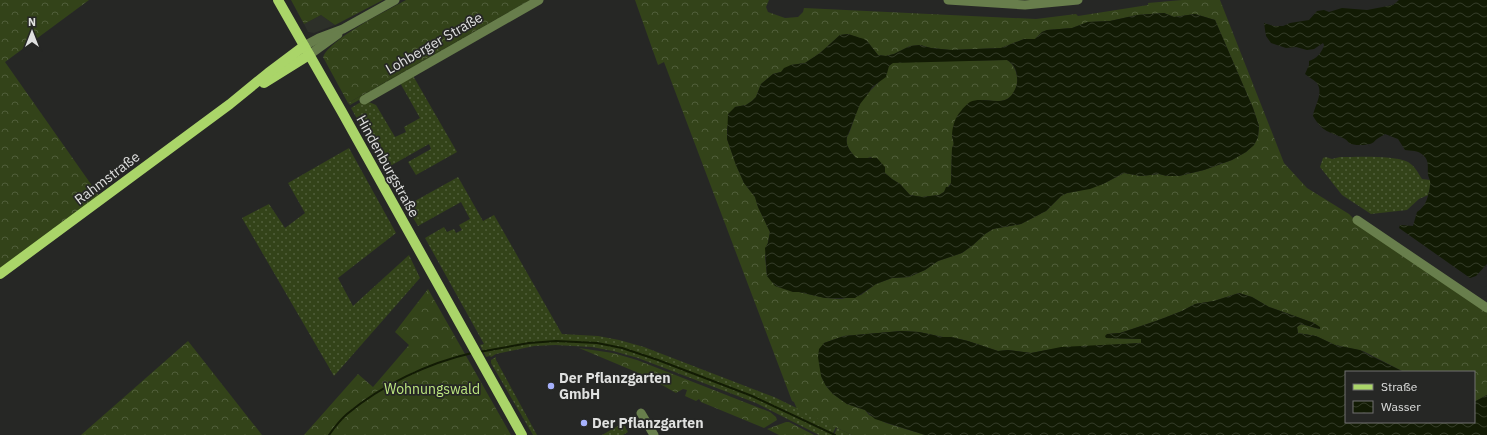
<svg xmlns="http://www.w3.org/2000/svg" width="1487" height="435" viewBox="0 0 1487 435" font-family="'IBM Plex Sans',sans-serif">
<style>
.built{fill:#2d3029}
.grass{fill:url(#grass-dots)}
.forest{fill:url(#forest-crowns);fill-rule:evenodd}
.water{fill:url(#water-waves);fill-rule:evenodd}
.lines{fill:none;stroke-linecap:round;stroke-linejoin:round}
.stream{stroke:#121b04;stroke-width:2}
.minor{stroke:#687e4c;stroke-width:9}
.major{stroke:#aad569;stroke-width:10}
.poi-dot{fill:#a6b1fc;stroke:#262725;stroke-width:1.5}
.labels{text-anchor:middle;stroke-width:3.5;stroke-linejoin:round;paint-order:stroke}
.street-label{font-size:14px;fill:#e0e1e0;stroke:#262725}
.poi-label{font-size:14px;font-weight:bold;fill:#e0e1e0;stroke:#262725;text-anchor:start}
.park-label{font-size:14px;fill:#bee981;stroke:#262725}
</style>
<defs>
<pattern id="grass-dots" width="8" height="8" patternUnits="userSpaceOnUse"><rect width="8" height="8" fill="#334319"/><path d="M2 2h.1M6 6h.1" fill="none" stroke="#505e3a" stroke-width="1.8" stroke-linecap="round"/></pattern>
<pattern id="forest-crowns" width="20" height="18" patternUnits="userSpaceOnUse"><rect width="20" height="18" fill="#334319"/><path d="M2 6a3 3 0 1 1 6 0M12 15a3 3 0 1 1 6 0" fill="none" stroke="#505e3a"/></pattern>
<pattern id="water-waves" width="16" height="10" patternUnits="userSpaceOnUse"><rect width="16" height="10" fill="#121b04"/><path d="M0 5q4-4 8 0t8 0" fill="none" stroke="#343c28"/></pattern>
</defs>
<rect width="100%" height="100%" fill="#262725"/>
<path class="built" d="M321,15L335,25L314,33L308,32L304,24Z"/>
<g class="grass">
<path d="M530,0H537L350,105L348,103Z"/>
<path d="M412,74L457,152L416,175L408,162L431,149L429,144L385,169L351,108L364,100L376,105L395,137L406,132L404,127L420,118L399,81Z"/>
<path d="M349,148L396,233L338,278L353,306L409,255L420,278L334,376L242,218L269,204L285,228L305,213L288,183Z"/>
<path d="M1326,157L1332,159L1340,157C1358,157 1394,155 1408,162C1415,166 1418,173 1422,179L1430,180L1431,184L1428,195L1419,199L1407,210L1371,214L1342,195L1320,167L1323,158Z"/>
<path d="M458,177L483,221L494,215L562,334L598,336L619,340L644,347L774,397L836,427L832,435H819L756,403L638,358L613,351L592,347L555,345L534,346L496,354L491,357L490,356L486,357L480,345L484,344L425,238L444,227L447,232L454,229L456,233L462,230L459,225L470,219L461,202L418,226L406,206Z"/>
<path d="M496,357V360L537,435H533L491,363V360Z"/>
<path d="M623,423L628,432L623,435H602Z"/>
<path d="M837,428L852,435H834Z"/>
</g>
<g class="forest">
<path d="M0,0H89L5,62L100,197L0,270Z"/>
<path d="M291,0H383L335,25L321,15L304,24Z"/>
<path d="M406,0H530L348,103L323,57C331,38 386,11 406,0Z"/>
<path d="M635,0H769L766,7L768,12L785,18L798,17L803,12L804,8L1036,19L1076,14L1078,16L1148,5V3L1182,0H1220L1284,163L1307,188L1349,214L1365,230L1487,310V395L1474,402V372H1404L1363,351L1335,345L1316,336L1298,333L1297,327L1301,324L1319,329L1314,323L1269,307L1252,297L1239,293L1214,301L1195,304L1182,311L1156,321L1120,333L1107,334L1106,338L1141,339V343L1047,350L1031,353L1008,350L998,351L968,341L951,337H943L919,332L901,331L844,336L824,343L821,376L826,386L833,394L847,404L865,410L869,415L886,423L925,435H852L797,409L794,402L792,401L664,62L658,65ZM1164,13L1174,17L1195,14L1215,20L1253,108L1259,126L1258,137L1254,145L1246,152L1232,160L1204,170L1179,176H1167L1159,174L1141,176L1124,173L1103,184L1078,191L1067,193L1061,196L1046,211L1021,224L993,229L985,234L973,245L962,253L938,261L925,270L909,277L892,278L876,284L861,295L841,299L825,298L799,292H793L767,276L765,257L770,232L758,207L755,197L744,183L736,165L727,139V128L735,107L746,105L752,101L756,97L761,84L773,74L781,72L791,65L805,63L820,53L840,35L848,34L867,41L878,55L886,56L894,54L910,46L920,45L931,48L951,50L1001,48L1024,39H1035L1042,32L1047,30L1072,28L1088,22L1110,21L1137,15Z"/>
<path d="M1007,60C1021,69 1021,93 1005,100C998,102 990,100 983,100L952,136L954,144L952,148L951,183L944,192L939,195L922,197L910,195L900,184L892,179L885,173L871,157L864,159L856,158C851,152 845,146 847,137C853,127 854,115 860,104C864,96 872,89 878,83C884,77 885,68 893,62Z"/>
<path d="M428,289L511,435H304L358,374L373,387L409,345L395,332Z"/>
<path d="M188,341L262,435H81Z"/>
<path d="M579,348L613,353L637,360L770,412L776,417L777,420L764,428L701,402L699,399L696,401L685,396L687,390L683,389L676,393L648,377Z"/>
<path d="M786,422H789L814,435H779L767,429Z"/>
</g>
<g class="water">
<path d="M1399,0H1487V264L1476,276L1470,278L1399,228L1400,225L1413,226L1417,212C1426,207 1429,195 1430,185C1431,182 1429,178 1428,175C1427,168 1430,161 1423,155C1418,150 1411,151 1405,150L1398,139L1385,134C1383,136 1379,137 1377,139C1374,141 1374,143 1370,144C1365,145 1354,146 1349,143C1348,142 1347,140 1345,139C1329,131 1323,133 1313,116C1314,106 1325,92 1316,82C1313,79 1308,77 1305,74L1309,65V61C1316,59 1322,53 1324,45L1323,43L1314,49L1307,50L1296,47L1286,48L1271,43L1266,36L1264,23L1274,26H1283L1290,23L1309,20L1317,11L1324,10L1329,12L1342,8L1367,10L1393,5Z"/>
<path d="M1164,13L1174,17L1195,14L1215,20L1253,108L1259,126L1258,137L1254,145L1246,152L1232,160L1204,170L1179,176H1167L1159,174L1141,176L1124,173L1103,184L1090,189L1067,193L1061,196L1046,211L1021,224L993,229L985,234L973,245L962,253L938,261L925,270L909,277L892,278L876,284L855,298H825L799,292H793L775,286L767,276L765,248L768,243L770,232L758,207L755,197L744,183L736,165L727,139L728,114L735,107L746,105L752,101L756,97L761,84L773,74L781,72L784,68L791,65L805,63L820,53L840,35L848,34L864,39L867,41L878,55L886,56L894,54L910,46L920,45L931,48L951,50L1001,48L1024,39H1035L1042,32L1047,30L1072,28L1088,22L1110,21L1137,15ZM1007,60C1014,64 1017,70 1017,78C1018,83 1016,88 1013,93C1004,109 983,95 970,102C967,104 963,108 961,111C955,117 952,127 952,136C953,141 955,143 952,148L951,183L949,187H946L944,192L939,195L922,197L910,195L900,184L892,179L885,173V167L877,158H856C851,152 845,146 847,137L860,104L868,94L872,87L886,77L889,66L893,63Z"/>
<path d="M1239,293L1252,297L1269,307L1314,323L1320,327V329L1301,324L1297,327L1298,333L1316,336L1335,345L1360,350L1367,354L1404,372H1346V422H1474V402L1487,395V435H925L875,419L865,410L847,404L833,394L826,386L821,376L818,357L819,349L824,343L844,336L901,331L919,332L943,337H951L968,341L998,351L1008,350L1031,353L1061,347L1141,343V339L1106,338L1105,336L1107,334L1120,333L1156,321L1182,311L1195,304L1214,301Z"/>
</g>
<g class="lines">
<g class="stream">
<path d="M479,352L529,343L556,341L597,343L622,348L658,360L752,396L835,435"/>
<path d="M329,435C334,428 340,420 347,414C382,385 428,363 472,353"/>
</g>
<g class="minor">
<path d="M948,0L1025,5L1078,0"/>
<path d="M304,46L319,38L343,29L395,0"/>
<path d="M309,55L338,34"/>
<path d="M364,100L539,0"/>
<path d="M1357,220L1487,308"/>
<path d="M641,413L654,435"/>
</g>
<g class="major">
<path d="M278,0L342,112L522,435"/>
<path d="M264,83L309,55"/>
<path d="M0,274L230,104L268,73L304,46"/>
</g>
</g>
<g class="poi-dot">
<circle cx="551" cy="386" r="4"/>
<circle cx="584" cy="423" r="4"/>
</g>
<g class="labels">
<g class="street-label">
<text transform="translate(434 43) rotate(-30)" y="5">Lohberger Straße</text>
<text transform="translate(388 166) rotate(61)" y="5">Hindenburgstraße</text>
<text transform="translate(107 178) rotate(-37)" y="5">Rahmstraße</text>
</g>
<g class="poi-label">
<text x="559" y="383">Der Pflanzgarten<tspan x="559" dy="16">GmbH</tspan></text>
<text x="592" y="428">Der Pflanzgarten</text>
</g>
<g class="park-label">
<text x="432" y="394">Wohnungswald</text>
</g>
</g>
<rect x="1345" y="371" width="130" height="52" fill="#262725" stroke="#707170"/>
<rect x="1353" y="384" width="20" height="6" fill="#aad569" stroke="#707170"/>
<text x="1381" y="391" font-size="12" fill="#e0e1e0">Straße</text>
<rect x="1353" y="401" width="20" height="12" fill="url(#water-waves)" stroke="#707170"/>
<text x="1381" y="411" font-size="12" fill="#e0e1e0">Wasser</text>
<g transform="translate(32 32)" stroke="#262725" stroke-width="3" paint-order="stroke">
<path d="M0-3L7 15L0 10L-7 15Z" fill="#e0e1e0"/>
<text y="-6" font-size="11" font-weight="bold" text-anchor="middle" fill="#e0e1e0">N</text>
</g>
</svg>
